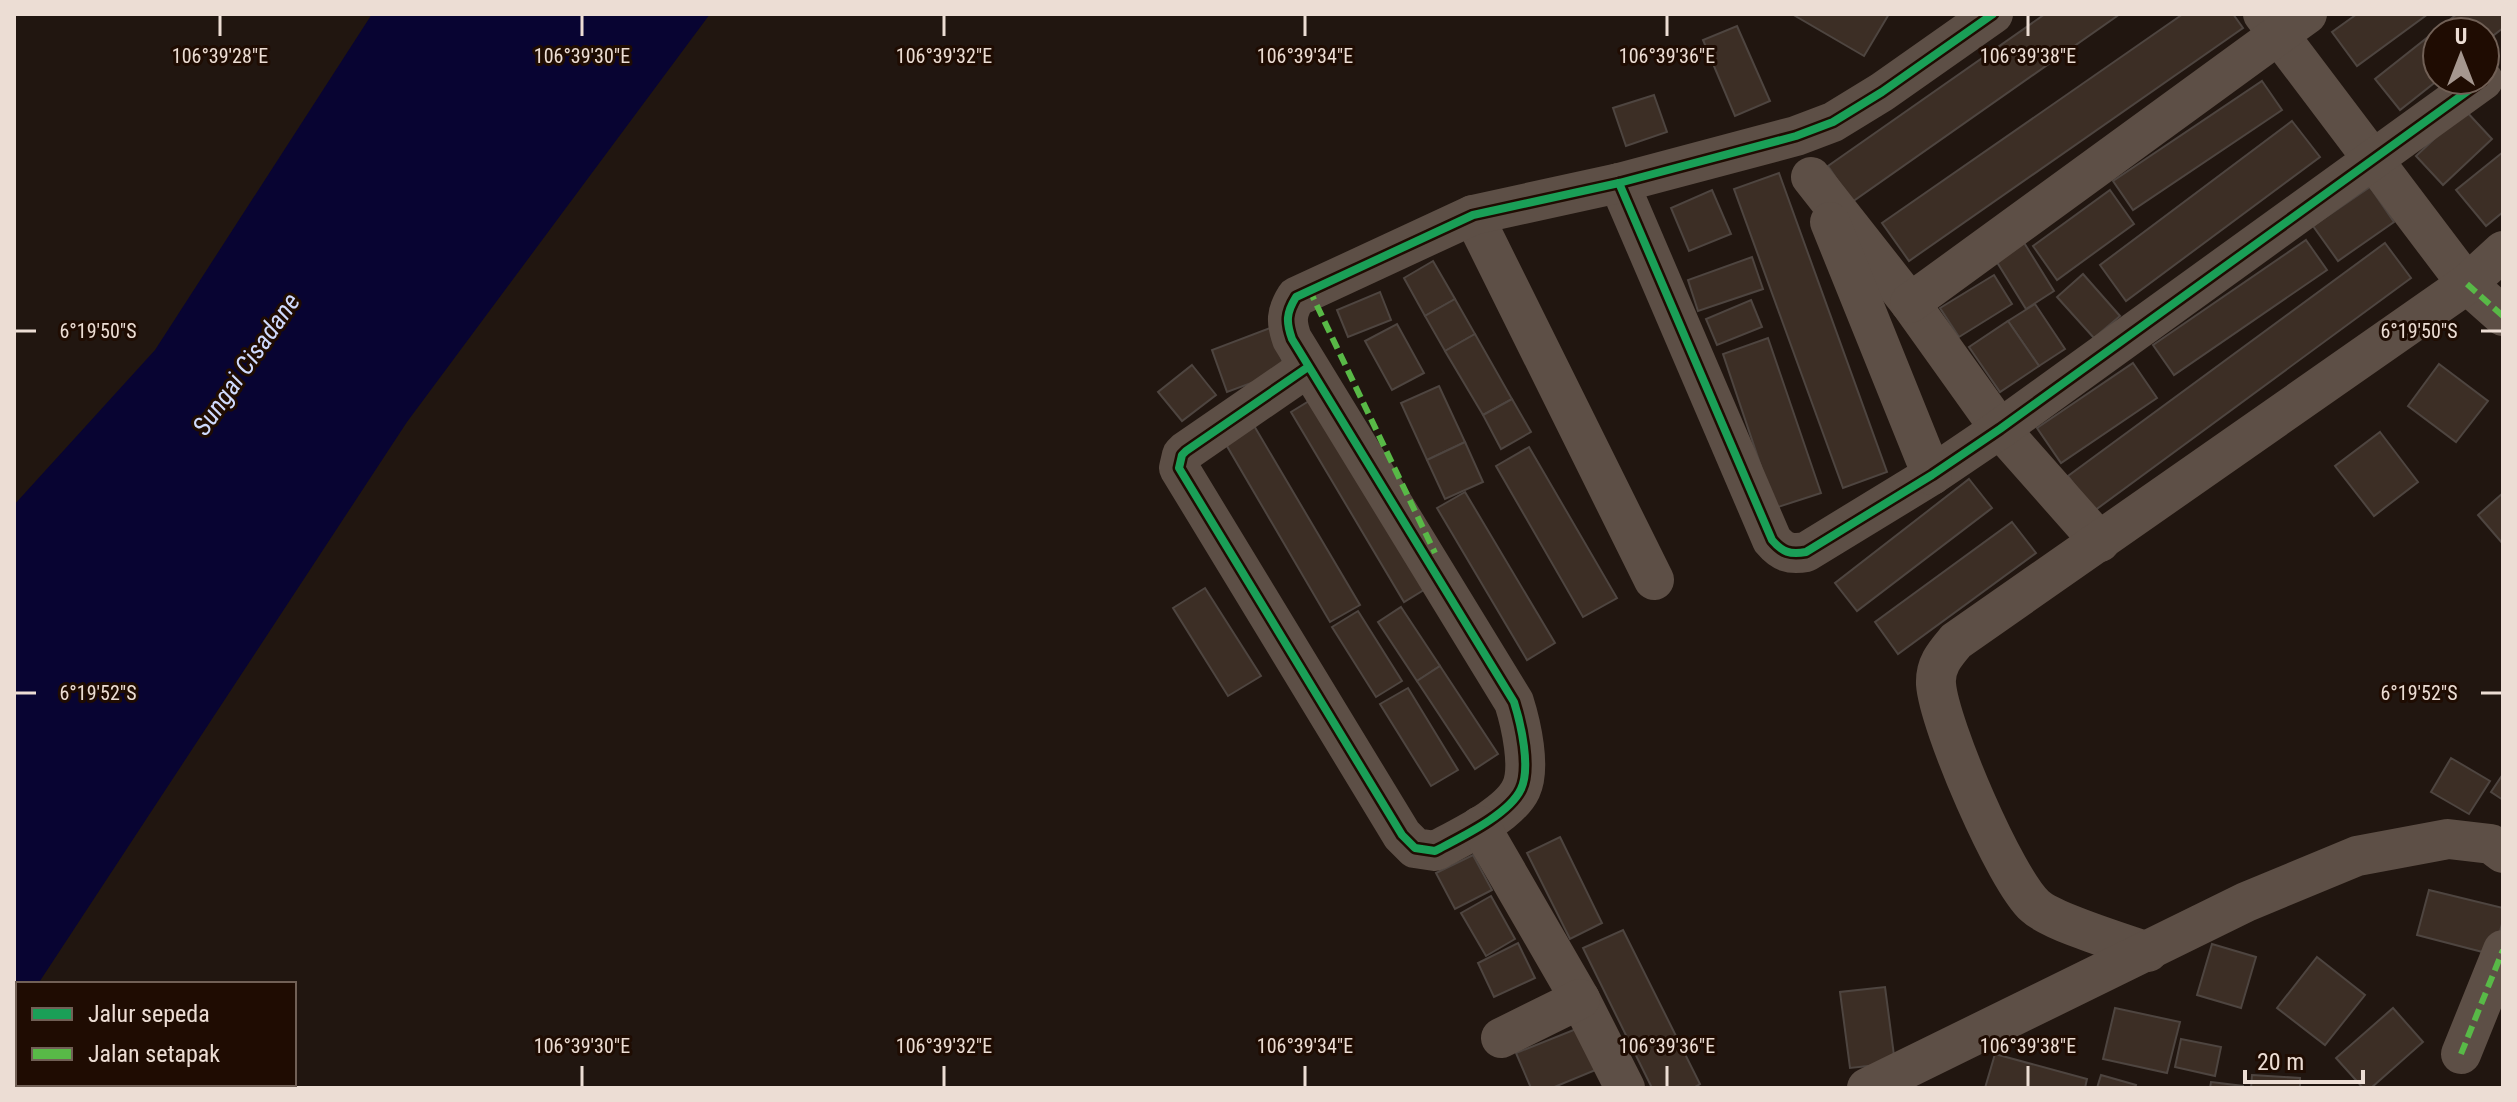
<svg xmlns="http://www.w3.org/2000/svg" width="2517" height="1102" font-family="'Roboto Condensed',sans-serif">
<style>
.water{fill:#080432}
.building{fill:#3c2e25;stroke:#4e4540;stroke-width:2}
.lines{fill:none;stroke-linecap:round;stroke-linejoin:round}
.street{stroke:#5d4f46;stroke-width:40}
.quiet{stroke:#58b947;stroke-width:6;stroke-dasharray:12 6;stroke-linecap:butt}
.cycleway-casing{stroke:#1f0c02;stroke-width:13}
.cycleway{stroke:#1a9f57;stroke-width:8}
.ticks{fill:none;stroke:#ecddd4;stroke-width:3}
.labels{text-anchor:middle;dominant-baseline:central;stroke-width:6;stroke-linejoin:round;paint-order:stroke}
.water-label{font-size:26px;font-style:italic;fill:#cfdafd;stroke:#1f0c02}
.ticks-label{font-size:20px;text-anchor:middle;fill:#ecddd4;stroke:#1f0c02;stroke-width:6;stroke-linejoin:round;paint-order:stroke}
</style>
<rect width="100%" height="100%" fill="#211610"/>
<path class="water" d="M372,14H710L407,422L38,984H18V1014L14,1020V505L155,350Z"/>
<g class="building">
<path d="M1792,14H1889L1864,56Z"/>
<path d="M2045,14H2120L1852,202L1828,166Z"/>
<path d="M2183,14H2233L2243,28L1909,261L1882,223Z"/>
<path d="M2357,14H2428L2357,66L2332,32Z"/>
<path d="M2457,14H2502L2503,28L2485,42V32H2437L2438,80L2400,110L2375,79Z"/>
<path d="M1737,26L1770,101L1735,116L1703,40Z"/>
<path d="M2262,81L2282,110L2133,210L2113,181Z"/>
<path d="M1654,95L1667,132L1626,146L1613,108Z"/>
<path d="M2465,110L2492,139L2443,185L2416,156Z"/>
<path d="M2292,121L2320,157L2126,301L2100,265Z"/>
<path d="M2503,152V212L2486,226L2456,190Z"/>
<path d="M1779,173L1887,472L1843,488L1734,189Z"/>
<path d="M2370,187L2394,222L2338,261L2313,226Z"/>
<path d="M1712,190L1731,234L1689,251L1671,208Z"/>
<path d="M2110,190L2134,224L2057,280L2033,246Z"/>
<path d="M2306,240L2327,270L2174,375L2153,345Z"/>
<path d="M2023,241L2054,291L2026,309L1995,259Z"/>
<path d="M2385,243L2411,278L2094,511L2068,476Z"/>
<path d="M1752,257L1763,289L1698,311L1688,280Z"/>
<path d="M1433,261L1455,299L1425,316L1404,278Z"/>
<path d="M2083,274L2120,316L2094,338L2057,297Z"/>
<path d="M1994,275L2012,304L1959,337L1940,308Z"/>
<path d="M1380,292L1391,320L1348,337L1337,310Z"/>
<path d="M1455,299L1475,334L1445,351L1425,316Z"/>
<path d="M1751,300L1762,327L1717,345L1706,319Z"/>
<path d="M2035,304L2065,349L2039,366L2008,321Z"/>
<path d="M2008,321L2039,366L2000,392L1969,347Z"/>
<path d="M1397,324L1424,373L1392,390L1365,341Z"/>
<path d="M1270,328L1286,370L1227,392L1212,350Z"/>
<path d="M1475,334L1512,399L1483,415L1445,351Z"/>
<path d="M1768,338L1821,493L1775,508L1723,354Z"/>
<path d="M2133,363L2157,398L2061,463L2037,428Z"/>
<path d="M2439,364L2488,401L2456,442L2408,406Z"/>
<path d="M1192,365L1216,395L1182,421L1158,392Z"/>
<path d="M1439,386L1465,442L1427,460L1401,403Z"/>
<path d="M1319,395L1432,585L1404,602L1291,412Z"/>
<path d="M1512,399L1531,432L1501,449L1483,415Z"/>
<path d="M1253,424L1360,605L1330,622L1224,441Z"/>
<path d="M2380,432L2418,482L2374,516L2335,466Z"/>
<path d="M1465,442L1483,482L1445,499L1427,460Z"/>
<path d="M1529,447L1617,598L1583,617L1496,466Z"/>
<path d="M1969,479L1992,508L1857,611L1835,583Z"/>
<path d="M1465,492L1555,643L1527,660L1437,508Z"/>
<path d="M2503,493V544L2478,515Z"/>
<path d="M2012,522L2036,553L1898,654L1875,622Z"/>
<path d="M1205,588L1261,676L1228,696L1173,608Z"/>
<path d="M1401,607L1440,666L1417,681L1378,622Z"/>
<path d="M1358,611L1402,681L1376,697L1332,627Z"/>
<path d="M1440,666L1498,754L1475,769L1417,681Z"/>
<path d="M1408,688L1458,770L1431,786L1380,704Z"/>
<path d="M2451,758L2490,781L2469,814L2431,792Z"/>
<path d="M2503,774V800L2491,792Z"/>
<path d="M1560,837L1602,923L1570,939L1527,853Z"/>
<path d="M1473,855L1492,890L1455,909L1436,873Z"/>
<path d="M2429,890L2503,908V920L2494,955L2417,935Z"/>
<path d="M1491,896L1515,939L1486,956L1461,913Z"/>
<path d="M1623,930L1700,1084L1693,1088H1652L1583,948Z"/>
<path d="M1518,943L1535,978L1494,997L1478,963Z"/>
<path d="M2212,944L2256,957L2241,1008L2197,995Z"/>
<path d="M2317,957L2365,995L2325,1045L2277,1008Z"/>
<path d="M1885,987L1895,1063L1850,1068L1840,992Z"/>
<path d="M2115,1008L2180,1022L2167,1073L2103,1059Z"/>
<path d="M2393,1008L2423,1042L2371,1088H2363L2336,1058Z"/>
<path d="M1581,1027L1598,1069L1552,1088H1531L1516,1053Z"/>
<path d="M2181,1039L2221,1047L2215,1076L2175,1067Z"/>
<path d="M1995,1054L2087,1079L2085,1088H1985Z"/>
<path d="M2101,1075L2136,1085L2135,1088H2097Z"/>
<path d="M2252,1075L2300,1078V1088H2251Z"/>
<path d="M2211,1082L2243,1086V1088H2210Z"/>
</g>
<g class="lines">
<g class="street">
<path d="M2263,14L2467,284L2503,316"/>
<path d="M1811,177L1910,303L2000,429L2100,542"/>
<path d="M1619,183L1772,540C1782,552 1790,555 1806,552L1932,475L2000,429L2483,80"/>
<path d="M1473,215L1654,580"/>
<path d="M1830,222L1932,475"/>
<path d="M1910,303L2307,14"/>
<path d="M1308,367L1186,451L1182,455L1179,468L1402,835L1415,848L1435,851C1459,838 1509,815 1521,789C1531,768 1521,724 1514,702L1292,339C1286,322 1286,313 1296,297L1473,215L1619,183L1796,136L1833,122L1882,92L1993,14"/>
<path d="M1480,826L1580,999L1625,1088"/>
<path d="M2148,952C2123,943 2052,922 2035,906C2005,879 1939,725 1936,684C1935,665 1945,654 1956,641L2467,284L2503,251"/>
<path d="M1501,1038L1580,999"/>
<path d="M2461,1054L2503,950"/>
<path d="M1867,1088L2246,902L2357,856L2448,839L2491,844L2503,853"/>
</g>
<g class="quiet">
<path d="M2467,284L2503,316"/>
<path d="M1309,289L1435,553"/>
<path d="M2461,1054L2503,950"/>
</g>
<g class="cycleway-casing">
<g id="cycleway">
<path d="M1619,183L1772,540C1782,552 1790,555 1806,552L1932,475L2000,429L2483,80"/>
<path d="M1308,367L1186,451L1182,455L1179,468L1402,835L1415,848L1435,851C1459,838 1509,815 1521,789C1531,768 1521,724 1514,702L1292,339C1286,322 1286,313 1296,297L1473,215L1619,183L1796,136L1833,122L1882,92L1993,14"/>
</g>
</g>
<use href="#cycleway" class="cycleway"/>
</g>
<path class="ticks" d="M220,16V36M582,16V36M944,16V36M1305,16V36M1667,16V36M2028,16V36M16,331H36M2481,331H2501M16,693H36M2481,693H2501M582,1066V1086M944,1066V1086M1305,1066V1086M1667,1066V1086M2028,1066V1086"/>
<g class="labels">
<g class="water-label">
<text transform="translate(246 364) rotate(-55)">Sungai Cisadane</text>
</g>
</g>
<g class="ticks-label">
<text x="220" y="63">106°39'28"E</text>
<text x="582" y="63">106°39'30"E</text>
<text x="944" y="63">106°39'32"E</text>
<text x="1305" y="63">106°39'34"E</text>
<text x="1667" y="63">106°39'36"E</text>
<text x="2028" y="63">106°39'38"E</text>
<text x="98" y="338">6°19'50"S</text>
<text x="2419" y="338">6°19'50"S</text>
<text x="98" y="700">6°19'52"S</text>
<text x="2419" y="700">6°19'52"S</text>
<text x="582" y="1053">106°39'30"E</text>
<text x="944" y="1053">106°39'32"E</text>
<text x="1305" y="1053">106°39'34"E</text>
<text x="1667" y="1053">106°39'36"E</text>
<text x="2028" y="1053">106°39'38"E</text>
</g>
<rect width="2517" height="1102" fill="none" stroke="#ecddd4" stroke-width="32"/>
<rect x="16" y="982" width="280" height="104" fill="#1f0c02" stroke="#716056" stroke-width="2"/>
<rect x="32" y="1008" width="40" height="12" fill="#1a9f57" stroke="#716056" stroke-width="2"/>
<text x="88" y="1022" font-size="24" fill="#ecddd4">Jalur sepeda</text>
<rect x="32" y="1048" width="40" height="12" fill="#58b947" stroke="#716056" stroke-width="2"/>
<text x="88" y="1062" font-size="24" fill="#ecddd4">Jalan setapak</text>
<g transform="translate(2461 56)"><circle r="38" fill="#1f0c02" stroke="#716056" stroke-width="2"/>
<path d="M0-6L14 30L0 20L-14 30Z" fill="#a5978f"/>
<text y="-12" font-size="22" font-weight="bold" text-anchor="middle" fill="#ecddd4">U</text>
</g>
<path d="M2245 1070v12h118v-12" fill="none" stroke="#ecddd4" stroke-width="4"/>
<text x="2257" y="1070" font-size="24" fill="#ecddd4" stroke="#1f0c02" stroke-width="6" paint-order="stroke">20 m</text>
</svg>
